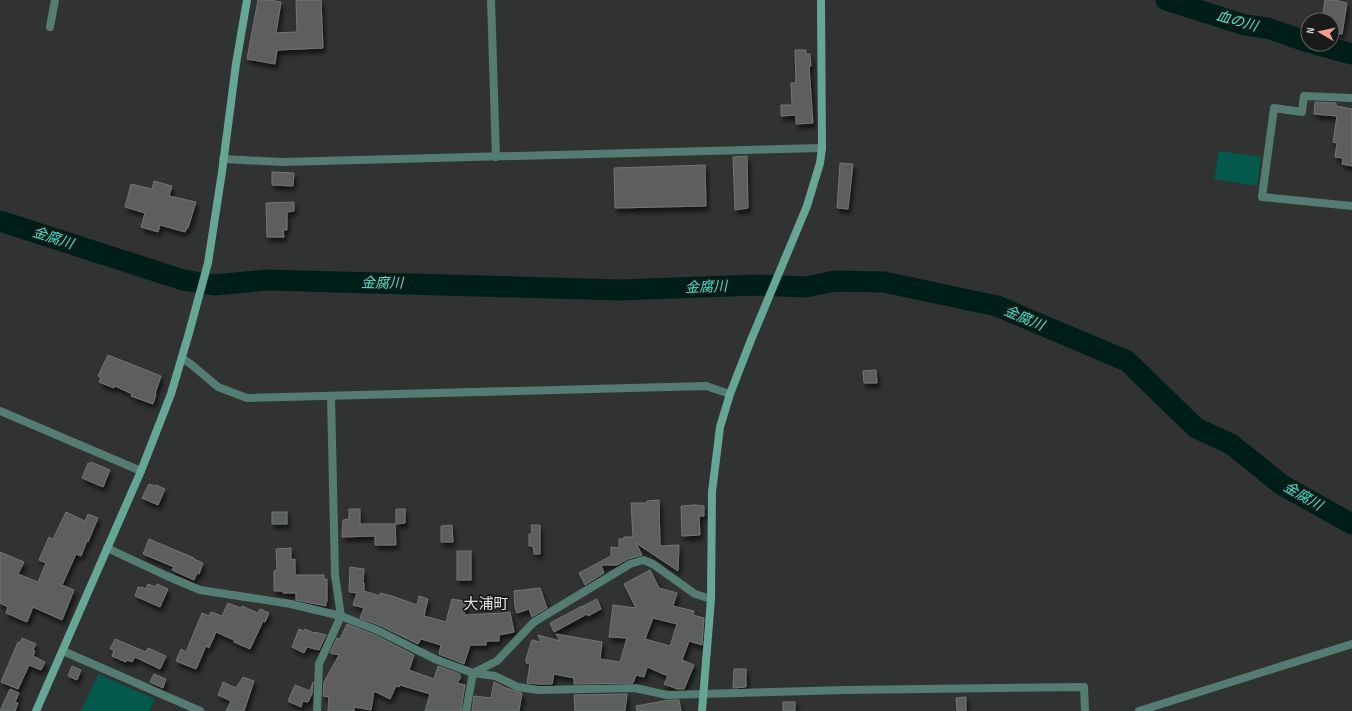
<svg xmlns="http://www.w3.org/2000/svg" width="1352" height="711" font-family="'Sofia Sans Condensed','Noto Sans JP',sans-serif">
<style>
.green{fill:#03594b}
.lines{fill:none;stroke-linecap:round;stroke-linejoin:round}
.river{stroke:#001e18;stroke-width:21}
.building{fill:#5b5e5d;stroke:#727675;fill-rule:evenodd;filter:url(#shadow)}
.street{stroke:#557c73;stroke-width:8}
.secondary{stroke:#65a697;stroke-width:8}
.labels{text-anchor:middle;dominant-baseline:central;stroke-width:3.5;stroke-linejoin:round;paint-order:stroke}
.water-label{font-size:14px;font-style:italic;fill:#48e2c6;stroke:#191b1a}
.quarter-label{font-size:15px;fill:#e0e4e3;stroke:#191b1a}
</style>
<defs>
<filter id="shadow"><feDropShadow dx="2.5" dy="4.5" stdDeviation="2" flood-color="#0009"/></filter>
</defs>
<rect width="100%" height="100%" fill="#303332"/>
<g class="green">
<path d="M1219,151L1261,157L1257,186L1214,179Z"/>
<path d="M98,674L155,699L149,711H81Z"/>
</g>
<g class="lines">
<g class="river">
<path d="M1166,0L1245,25L1267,28L1308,42"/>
<path d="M1315,44L1352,54"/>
<path d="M0,221L183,280L214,285L268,280L620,290L756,285L806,287L835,281L884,282L997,306L1127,361L1196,428L1231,444L1282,485L1352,524"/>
</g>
</g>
<g class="building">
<path d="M258,0H269L281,2L276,33L297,32L296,0H321L323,48L277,50L275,64L247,59Z"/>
<path d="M1325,0H1338V1L1347,3L1342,34L1332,33V20H1325L1326,12H1323Z"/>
<path d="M795,50H806V54H810L811,66H809L813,123L796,124V115L781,116V105H792L791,83H796Z"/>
<path d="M1315,102L1336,103V106L1352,109V166L1342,164L1343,158L1335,157L1337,143L1333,142L1337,116L1314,114Z"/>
<path d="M747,156L748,208L735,210L733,157Z"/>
<path d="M840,163L853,164L848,209L837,208Z"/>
<path d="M705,165L706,206L615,208L614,168Z"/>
<path d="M272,172L294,173L293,186L272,185Z"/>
<path d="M154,181L172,186L169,196L196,202L188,228H187L185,232L160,225L158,232L141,227L145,213L125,207L131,184L152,189Z"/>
<path d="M294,202V211L287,212V230H283L284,237H267L266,203Z"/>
<path d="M108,355L161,376L155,394H156L153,404L131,396L132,394L115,386L114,388L99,382L101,378L98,376Z"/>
<path d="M876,370L877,383H864L863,371Z"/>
<path d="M91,462L110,470L103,487L82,478L88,463L90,464Z"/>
<path d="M149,484L155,486L156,485L165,489L158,505L142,498Z"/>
<path d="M659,500L660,546L679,545L678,571L636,543L642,555L628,559L617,565H601L604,573L585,585L579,573L611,556V547L619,548V539H623L624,537H633L631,503H647V501Z"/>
<path d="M695,505L704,506V516H699L700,535L682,536L681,506Z"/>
<path d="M349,509H360V524H395L396,545H375V536L342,537L343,520L349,519Z"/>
<path d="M396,509H405V523L396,524Z"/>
<path d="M66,512L85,521L88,514L98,518L88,542L87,541L81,556L76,554L62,585L74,590L62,620L33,607L27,622L6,613L8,607L0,603V552L24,562L18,574L38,582L46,563L39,560L49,537L53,539Z"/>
<rect x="272" y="512" width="15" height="12"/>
<path d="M452,525L453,542H441V526Z"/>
<path d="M531,525H540V554H534L533,546H529V534H532Z"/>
<path d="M149,539L194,558V559L203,563L199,574L197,573L194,580L172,570L174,567L143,554Z"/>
<path d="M291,548V560L295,559V575H324V579H327V602H326V606L296,600V593H283V591H274V571L277,570L276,549Z"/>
<rect x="457" y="551" width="14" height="29"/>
<path d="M350,567L364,569L363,583H364V591L380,596V593L392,596L417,605L419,596L428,599L424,616L446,622L452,599L463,601V604L466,605L464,615L502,613L510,612L514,632L499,635V641H486V645H470L464,664L439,654L441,645L421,639L418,644L379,625L360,618L364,608L353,605L357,593L349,592Z"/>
<path d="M650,570L659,588L677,593L673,606L694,611L693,615L704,618L702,645L689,641L682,660L694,665L684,689H677L664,684L668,676L647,667L644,677L636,675L633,683L574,684V678L554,674L552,684H539L527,683L530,664L526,663V659L532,640L541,642L538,635L560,641L556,634L602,642L600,659L620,662L627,638L609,637L613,605L636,608L624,584ZM653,618L677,624L670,646L645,639Z"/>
<path d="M148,584L156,587L157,584L168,589L160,607L135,596L138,587L140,588L141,587L146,589Z"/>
<path d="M540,588L547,608L532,617L529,609L517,613L515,607L514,591Z"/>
<path d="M597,599L601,609L588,616L587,614L554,632L550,623L582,606L585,610L583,606Z"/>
<path d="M228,603L241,608L242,606L258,613L260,609L269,613L265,622L263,621L250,649L234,642V640L216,632L209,648L206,646L196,669L176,661L181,649L186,652L202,613L209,616L211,612L222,616Z"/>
<path d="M347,624L375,635L414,655L409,670L434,679L438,666L460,674L459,676L461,677L457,683L465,685L461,711H425L430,694L400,685L399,687L396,686L390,699L374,691L371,710L354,707V711H328L329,697L323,696L324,682L339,655L330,653L337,638L340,639Z"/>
<path d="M299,629L304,631L305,629L314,633L315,632L326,635L319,650L307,647L304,653L292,647Z"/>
<path d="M22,638L36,644L33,650L35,651L33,656L45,662L41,670L29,665L18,689L1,682L18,642L20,643Z"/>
<path d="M115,639L146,652L148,648L166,656L160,669L135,657L132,662L127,660L126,662L112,656L114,650L110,649Z"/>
<path d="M72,666L81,670L77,680L68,676Z"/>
<path d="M734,669H746V687L733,688Z"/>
<path d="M154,674L166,679L163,688L150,682Z"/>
<path d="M243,677L254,681L244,711H226L231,701L218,695L223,682L236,688Z"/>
<path d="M313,682L312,694L308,702L303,701L301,707L288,701L295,685L310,691Z"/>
<path d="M494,682L506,688L522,693L519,711H472L474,696L491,698Z"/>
<path d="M10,689L19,693L15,702L18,703L15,711H0Z"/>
<path d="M627,694L625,711H575L574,695Z"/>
<path d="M966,697V711H957L956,698Z"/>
<path d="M669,700H679L681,711H637L636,706Z"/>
<rect x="783" y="702" width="12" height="9"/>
</g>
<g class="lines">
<g class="street">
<path d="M491,0L496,157"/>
<path d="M50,27L55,0"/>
<path d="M1352,98L1304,96L1302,112L1274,108L1262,197L1352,206"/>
<path d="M223,159L282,162L822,148"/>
<path d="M182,358L192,365L218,387L247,398L706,386L730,394"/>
<path d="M0,411L141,471"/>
<path d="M107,548L167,576L200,590L291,604L341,616L377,630L435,659L473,673L495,676L518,687L539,690L635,688L667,695L845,690L1084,687L1085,711"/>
<path d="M63,651L200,711"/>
<path d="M317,711L319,664L341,616L335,575L331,396"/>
<path d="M466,711L473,673L497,661L534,622L630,564L643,560L653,564L695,594L711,599"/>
<path d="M1139,711L1352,644"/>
</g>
<g class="secondary">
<path d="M36,711L141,471L171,394L189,333L208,263L222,172L236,64L247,0"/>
<path d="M702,711L711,599L712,492L720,427L730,394L751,340L807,206L820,163L822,148L821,0"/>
</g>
</g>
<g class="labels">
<g class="water-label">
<text transform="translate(1237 21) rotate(16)">血の川</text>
<text transform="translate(53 238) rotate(18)">金腐川</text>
<text transform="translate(382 283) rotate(1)">金腐川</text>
<text transform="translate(706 287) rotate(-2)">金腐川</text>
<text transform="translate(1024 318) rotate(23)">金腐川</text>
<text transform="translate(1303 496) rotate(30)">金腐川</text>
</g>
<g class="quarter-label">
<text x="486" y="604">大浦町</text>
</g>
</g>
<g transform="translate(1320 32) rotate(279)"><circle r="19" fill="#191b1a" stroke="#636564"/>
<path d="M0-3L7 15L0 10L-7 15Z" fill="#f59c91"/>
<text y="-6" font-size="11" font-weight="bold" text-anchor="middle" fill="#d1d3d3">N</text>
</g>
</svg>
